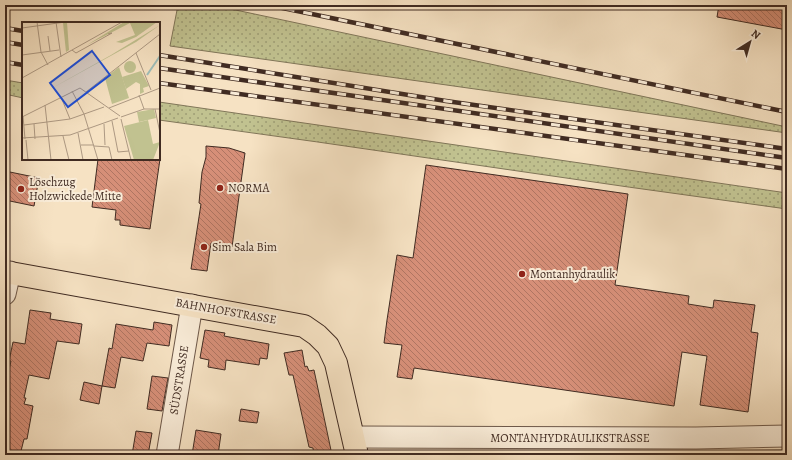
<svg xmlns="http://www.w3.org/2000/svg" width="792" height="460" font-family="Alegreya,serif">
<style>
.grass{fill:url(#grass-dots);stroke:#807659}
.garden{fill:#c1c290;stroke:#807659}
.building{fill:url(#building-back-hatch);stroke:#402b22}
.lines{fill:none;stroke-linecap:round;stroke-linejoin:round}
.minor-casing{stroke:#6e594a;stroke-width:23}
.major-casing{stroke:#402b22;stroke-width:24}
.minor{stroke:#f9ecd8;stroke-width:21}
.major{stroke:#f6e2c3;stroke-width:22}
.rail-casing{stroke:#402b22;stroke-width:4.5}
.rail{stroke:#f9ecd8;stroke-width:3;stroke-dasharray:9;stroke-linecap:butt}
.poi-dot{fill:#8f2418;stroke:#f9ecd8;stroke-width:1.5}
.labels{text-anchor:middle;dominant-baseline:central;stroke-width:4;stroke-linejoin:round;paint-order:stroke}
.poi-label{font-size:12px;fill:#402b22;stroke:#f9ecd8;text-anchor:start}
.street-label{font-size:12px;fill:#402b22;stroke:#f9ecd8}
.inset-river{fill:none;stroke:#9dbdb9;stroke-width:2}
.inset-road{fill:none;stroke:#ad9983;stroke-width:1}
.view{fill:#1d4ed8;fill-opacity:0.15;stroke:#1d4ed8;stroke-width:2}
.inset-edge{fill:none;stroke:#402b22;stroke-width:2}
</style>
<defs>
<pattern id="grass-dots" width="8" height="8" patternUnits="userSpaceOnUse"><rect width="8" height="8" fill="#c1c290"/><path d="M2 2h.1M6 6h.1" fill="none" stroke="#9e9e75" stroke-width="1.8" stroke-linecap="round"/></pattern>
<pattern id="building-back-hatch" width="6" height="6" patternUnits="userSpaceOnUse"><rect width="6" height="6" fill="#d68f78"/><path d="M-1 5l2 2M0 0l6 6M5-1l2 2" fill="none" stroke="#af7562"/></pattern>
</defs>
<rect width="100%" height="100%" fill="#f6e2c3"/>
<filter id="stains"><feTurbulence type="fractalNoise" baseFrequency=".005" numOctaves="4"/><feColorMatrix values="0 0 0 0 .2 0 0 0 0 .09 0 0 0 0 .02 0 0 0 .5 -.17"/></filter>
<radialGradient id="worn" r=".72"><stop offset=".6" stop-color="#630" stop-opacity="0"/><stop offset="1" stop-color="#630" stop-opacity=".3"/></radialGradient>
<g class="grass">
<path d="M178,5H212L787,127V133L170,46Z"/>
<path d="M5,80L23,83V98L5,94Z"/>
<path d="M159,102L787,193V209C577,181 369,148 159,120Z"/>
</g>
<path class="garden" d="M787,450V455H709L710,451Z"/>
<g class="building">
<path d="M719,5H787V30L717,17Z"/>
<path d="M206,146L229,148L245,153L232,247L211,243L207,271L191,269L201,204L199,203L202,172L206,157Z"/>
<path d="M98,159H160L150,229L120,225V220H115L116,210L92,207Z"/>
<path d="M426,165L628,194L615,285L689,296L688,304L713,308L714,300L755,305L751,332L758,333L748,412L700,405L707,356L682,352L674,406L414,368L412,379L397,377L402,345L384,343L387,320L397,255L413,258Z"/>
<path d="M5,171L39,178L34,206L5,200Z"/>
<path d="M30,310L51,313L50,319L82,324L79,344L57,341L49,379L29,375L24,398H26L24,404L33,406L27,439H24L20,455H5V407L8,394L5,393V388L11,361H9L13,342L25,344Z"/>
<path d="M154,322L172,325L169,346L147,343L143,361L121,357L115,388L102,386L109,348L112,349L116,324L153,330Z"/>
<path d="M205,330L225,333L224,336L269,344L267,359L260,358L259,365L226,360L225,370L208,367L209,360L200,358Z"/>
<path d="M302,350L305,367L307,366L309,371L314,370L332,455H314L313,448L309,447L293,375H289L284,353Z"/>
<path d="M152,376L168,378L162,411L147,409Z"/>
<path d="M84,382L102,386L99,404L80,400Z"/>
<path d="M241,409L259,412L257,423L239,421Z"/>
<path d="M196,430L221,434L218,455H192Z"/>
<path d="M136,431L152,433L148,455H132Z"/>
</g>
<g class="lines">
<g class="minor-casing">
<g id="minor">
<path d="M5,294L10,272"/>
<path d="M354,437L696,438L787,436"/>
<path d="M167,455L192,305"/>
</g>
</g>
<g class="major-casing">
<path id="major" d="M5,272L304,326L317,335L328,346L336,363L357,455"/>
</g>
<use href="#minor" class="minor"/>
<use href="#major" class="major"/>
<g class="rail-casing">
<g id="rail">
<path d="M268,5L787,112"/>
<path d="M5,28L23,31"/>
<path d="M5,42L23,45"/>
<path d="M159,55L446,101L787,149"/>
<path d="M5,62L23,65"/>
<path d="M159,68L787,158"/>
<path d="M159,83L787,169"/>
</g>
</g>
<use href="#rail" class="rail"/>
</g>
<g class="poi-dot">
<circle cx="220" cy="188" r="4"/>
<circle cx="21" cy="189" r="4"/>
<circle cx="204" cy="247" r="4"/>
<circle cx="522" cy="274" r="4"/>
</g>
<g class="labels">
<g class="poi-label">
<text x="29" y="182">Löschzug<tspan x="29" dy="14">Holzwickede Mitte</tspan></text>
<text x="228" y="188">NORMA</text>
<text x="212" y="247">Sim Sala Bim</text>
<text x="530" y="274">Montanhydraulik</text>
</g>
<g class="street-label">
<text transform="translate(226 311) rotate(10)">BAHNHOFSTRASSE</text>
<text transform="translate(179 380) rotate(-81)">SÜDSTRASSE</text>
<text x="570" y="438">MONTANHYDRAULIKSTRASSE</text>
</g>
</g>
<g transform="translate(22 22)">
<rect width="138" height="138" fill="#f6e2c3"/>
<path d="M138,3L114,20L25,69L89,33ZM119,49L127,64L121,66L122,70L118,72V62L114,60L104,67L100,55ZM132,87L134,96L117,100L115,90Z" fill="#c1c290"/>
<path d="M45,0L47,28L44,30L41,1ZM102,0H135L114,15L100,21L94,20L113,13L108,1L65,23Z" fill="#c1c290"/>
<path d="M126,98L131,122L138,120L131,138H112L102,104Z" fill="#c1c290"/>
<path d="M102 45a6 6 0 1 1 12 0a6 6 0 1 1-12 0ZM97,45L107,76L90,82L83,56Z" fill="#c1c290"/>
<path class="inset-river" d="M125,53L138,34"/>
<path class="inset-road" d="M15,0L19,30L26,43M34,0L39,35M0,6L43,0M26,14L28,29M50,28L54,31L90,11L86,12M114,31L129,68M0,33L37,28M0,56L100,0M50,69L62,92L76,138M64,70L138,12M117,73L122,87M39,75L48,97M23,83L29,138M87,86L138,66M133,87L138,111M1,94L3,117M0,95L58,66L98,94M99,95L122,87H138M99,97L109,138M90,99L96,130L107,129M12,102L13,117M82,102L83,123M2,103L48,97L82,85M56,111L61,138M41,114L47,138M0,116L48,113L96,96M4,118L6,138M59,123H72M72,124L87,125L90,138M71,138H91"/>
<path class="view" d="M70,29L88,53L46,85L28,61Z"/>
<rect width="138" height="138" class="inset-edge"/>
</g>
<rect width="792" height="460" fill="none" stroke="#f6e2c3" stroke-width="20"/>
<rect x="6" y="6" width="780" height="448" fill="none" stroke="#402b22" stroke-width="2"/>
<rect x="10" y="10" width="772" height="440" fill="none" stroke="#402b22"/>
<g transform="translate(750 42) rotate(37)" stroke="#f9ecd8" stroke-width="3" paint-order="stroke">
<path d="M0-3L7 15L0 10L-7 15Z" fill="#402b22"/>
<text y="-6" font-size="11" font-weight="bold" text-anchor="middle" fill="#402b22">N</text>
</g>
<rect width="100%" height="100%" filter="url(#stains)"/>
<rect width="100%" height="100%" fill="url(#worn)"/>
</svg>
